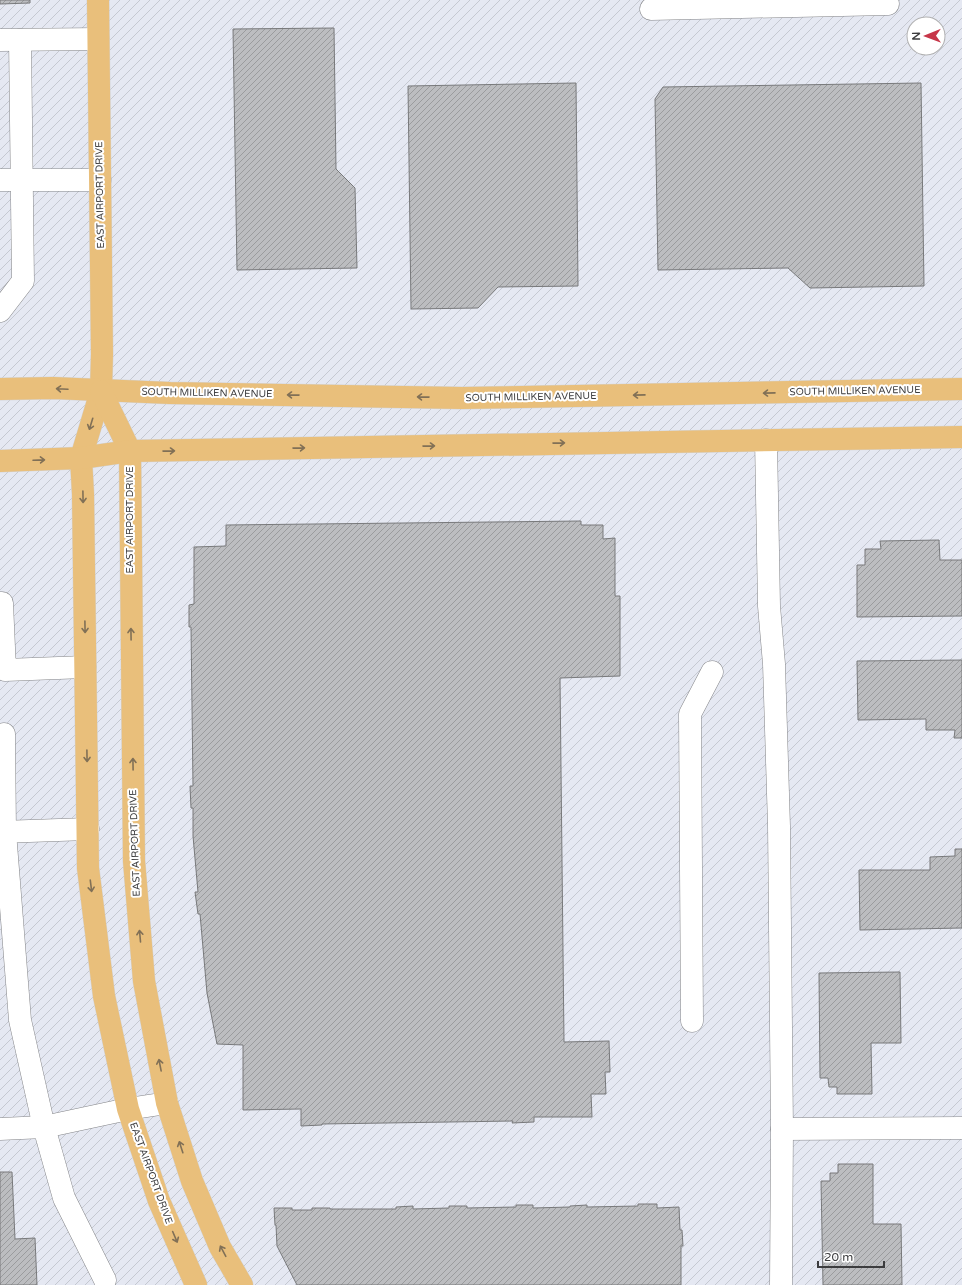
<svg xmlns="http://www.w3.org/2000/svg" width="962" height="1285" font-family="'Varela Round',sans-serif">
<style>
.industrial{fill:url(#industrial-furrows);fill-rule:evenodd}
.building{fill:url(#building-hatch);stroke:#78797b}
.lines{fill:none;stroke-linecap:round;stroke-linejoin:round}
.minor-casing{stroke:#848588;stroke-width:23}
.major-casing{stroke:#d4d4d5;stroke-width:23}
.minor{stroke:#fff;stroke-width:22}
.major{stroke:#e9bf7b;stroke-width:22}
.oneway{stroke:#817056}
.labels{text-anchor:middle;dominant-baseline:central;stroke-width:4;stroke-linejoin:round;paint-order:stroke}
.street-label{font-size:10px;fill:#3c3c3e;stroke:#fff}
</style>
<defs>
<pattern id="industrial-furrows" width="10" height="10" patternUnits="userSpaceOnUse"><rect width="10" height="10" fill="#e5e8f2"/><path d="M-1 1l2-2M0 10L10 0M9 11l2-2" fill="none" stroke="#c5c8d1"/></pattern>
<pattern id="building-hatch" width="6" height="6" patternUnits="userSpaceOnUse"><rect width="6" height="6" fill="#bcbdc0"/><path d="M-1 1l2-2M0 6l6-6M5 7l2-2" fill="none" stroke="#9a9b9d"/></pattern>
</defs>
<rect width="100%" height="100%" fill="#f5f6fa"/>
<path class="industrial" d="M0,0H962V1285H0ZM914,24H938V48H914Z"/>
<g class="building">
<path d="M0,0H30V3L0,4Z"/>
<path d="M334,28L336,169L355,188L357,268L237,270L233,29Z"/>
<path d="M576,83L578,286L498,287L478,308L411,309L408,86Z"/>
<path d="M921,83L924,286L810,288L788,268L658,270L655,99L663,87Z"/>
<path d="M581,521V525H603V539L615,538V596H620V676L560,678L564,1042L609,1041L610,1072H605L606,1094H591L592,1117H534V1122L512,1123L513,1121L322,1124V1125L301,1126V1109L243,1110V1045L217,1044L207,993L200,914H198L195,892H198L193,836V808H191L190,786H193L191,627H189V605L194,604V547L226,546V525Z"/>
<path d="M939,540L940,560H962V616L857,617V565H865V549H881L880,541Z"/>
<path d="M962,660V738H954L955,730H926V719L858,720L857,661Z"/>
<path d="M955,849H962V928L860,930L859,870H930V857L955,856Z"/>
<path d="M900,972L901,1043H871L872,1094H837V1087H829L828,1078H820L819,973Z"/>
<path d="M838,1164H873V1224H901L902,1285H823L821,1181H830V1173H838Z"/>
<path d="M0,1172H12L15,1239L35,1238L37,1285H0Z"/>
<path d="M638,1204H657V1208L679,1207L680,1230H682L683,1246H681V1285H297L277,1246L276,1225H275L274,1208H292V1210H312V1208H330V1209H396V1207L413,1206V1209L449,1208V1206H467V1208L516,1207V1205H533V1208L570,1207V1206L587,1205V1207L638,1206Z"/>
</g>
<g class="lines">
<g class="minor-casing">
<g id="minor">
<path d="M651,9L888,4"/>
<path d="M0,40L98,39"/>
<path d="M0,180H100"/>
<path d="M0,311L23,281L20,40"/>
<path d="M766,440L769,606L774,664L779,826L782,1129L781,1285"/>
<path d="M0,603H2L5,670L85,667"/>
<path d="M4,734L5,832L20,1020L44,1127L64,1198L105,1280"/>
<path d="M0,832L88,829"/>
<path d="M692,1021L690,714L712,672"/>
<path d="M0,1129L44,1127L128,1109L167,1103"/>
<path d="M782,1129L962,1128"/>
</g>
</g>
<g class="major-casing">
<g id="major">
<path d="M98,0L102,354L101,391L81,458L83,494L88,868L104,996L128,1109L159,1201L196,1285"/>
<path d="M0,389L53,388L170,393L462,398L962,389"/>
<path d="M101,391L130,451L134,861L144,981L167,1103L192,1181L220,1247L242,1285"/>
<path d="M0,461L81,458L130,451L962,437"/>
</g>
</g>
<use href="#minor" class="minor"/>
<use href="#major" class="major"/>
</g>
<defs><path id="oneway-shaft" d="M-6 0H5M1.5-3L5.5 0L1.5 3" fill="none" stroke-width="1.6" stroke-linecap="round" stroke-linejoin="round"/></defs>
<g class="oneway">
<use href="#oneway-shaft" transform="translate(62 389) rotate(-177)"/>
<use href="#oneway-shaft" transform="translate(769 393) rotate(179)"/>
<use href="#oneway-shaft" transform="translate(293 395) rotate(-179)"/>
<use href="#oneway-shaft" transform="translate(639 395) rotate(179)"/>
<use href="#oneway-shaft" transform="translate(423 397) rotate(-179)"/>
<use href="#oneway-shaft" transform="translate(91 424) rotate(107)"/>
<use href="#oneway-shaft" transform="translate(559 443) rotate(-1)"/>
<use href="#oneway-shaft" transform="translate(429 446) rotate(-1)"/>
<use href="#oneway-shaft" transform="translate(299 448) rotate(-1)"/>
<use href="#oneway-shaft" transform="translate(169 451) rotate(-1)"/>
<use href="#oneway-shaft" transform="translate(39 460) rotate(-2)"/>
<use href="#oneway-shaft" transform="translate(83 497) rotate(89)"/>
<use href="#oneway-shaft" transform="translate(85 627) rotate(89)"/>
<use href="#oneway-shaft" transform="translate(131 634) rotate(-91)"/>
<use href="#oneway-shaft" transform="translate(87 756) rotate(89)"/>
<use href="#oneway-shaft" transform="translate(133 764) rotate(-91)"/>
<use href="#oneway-shaft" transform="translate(91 886) rotate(83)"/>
<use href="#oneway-shaft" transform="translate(140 936) rotate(-95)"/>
<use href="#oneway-shaft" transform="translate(160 1065) rotate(-101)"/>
<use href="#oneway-shaft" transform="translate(181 1147) rotate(-108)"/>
<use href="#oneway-shaft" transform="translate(175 1237) rotate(67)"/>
<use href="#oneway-shaft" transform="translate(223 1251) rotate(-118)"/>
</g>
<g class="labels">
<g class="street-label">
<text transform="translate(100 195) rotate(-91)">EAST AIRPORT DRIVE</text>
<text transform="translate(855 391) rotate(-1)">SOUTH MILLIKEN AVENUE</text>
<text transform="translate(207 393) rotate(1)">SOUTH MILLIKEN AVENUE</text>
<text transform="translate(531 397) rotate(-1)">SOUTH MILLIKEN AVENUE</text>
<text transform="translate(130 520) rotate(-90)">EAST AIRPORT DRIVE</text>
<text transform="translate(135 843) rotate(-92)">EAST AIRPORT DRIVE</text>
<text transform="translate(151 1173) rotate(70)">EAST AIRPORT DRIVE</text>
</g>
</g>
<g transform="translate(926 36) rotate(269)"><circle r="19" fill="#ffffff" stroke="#b1b1b2"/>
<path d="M0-3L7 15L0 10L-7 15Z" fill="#c73649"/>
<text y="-6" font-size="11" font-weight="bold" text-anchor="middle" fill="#3c3c3e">N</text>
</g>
<path d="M818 1261v6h66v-6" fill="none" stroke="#3c3c3e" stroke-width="2"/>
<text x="824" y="1261" font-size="12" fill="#3c3c3e" stroke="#ffffff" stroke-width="3" paint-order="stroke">20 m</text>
</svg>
